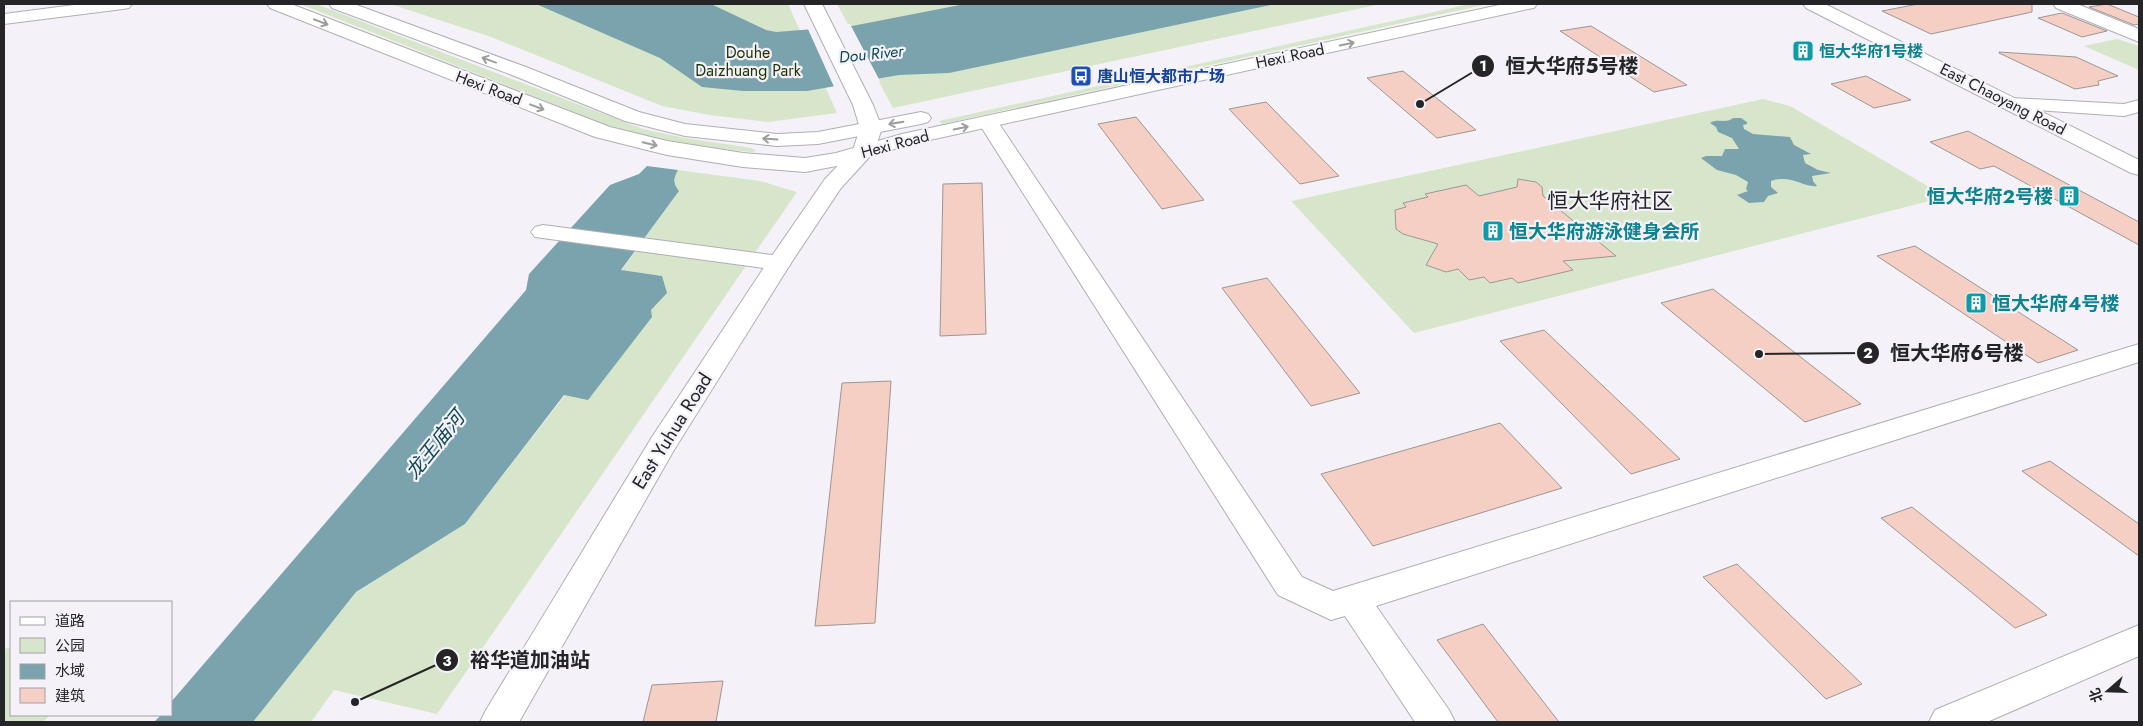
<svg xmlns="http://www.w3.org/2000/svg" width="2143" height="726" font-family="Jost,'Noto Sans SC',sans-serif">
<style>
.green{fill:#d7e6cb}
.water{fill:#7ba3ad}
.pier{fill:#f4f2f8}
.building{fill:#f5cfc3;stroke:#9c9695}
.lines{fill:none;stroke-linecap:round;stroke-linejoin:round}
.minor-casing{stroke:#afaeb3;stroke-width:2}
.tertiary-casing{stroke:#afaeb3;stroke-width:2}
.secondary-casing{stroke:#afaeb3;stroke-width:2}
.minor{fill:#fff;fill-rule:evenodd}
.tertiary{fill:#fff;fill-rule:evenodd}
.secondary{fill:#fff;fill-rule:evenodd}
.oneway{stroke:#9d9d9e}
.labels{text-anchor:middle;dominant-baseline:central;stroke-width:4.5;stroke-linejoin:round;paint-order:stroke}
.far-culture-label{font-size:16px;font-weight:bold;fill:#0d838f;stroke:#f4f2f8;text-anchor:start}
.far-park-label{font-size:16px;fill:#1e3302;stroke:#f4f2f8}
.far-water-label{font-size:16px;font-style:italic;fill:#0e4956;stroke:#f4f2f8}
.far-street-label{font-size:16px;fill:#252527;stroke:#f4f2f8}
.far-transit-label{font-size:16px;font-weight:bold;fill:#164399;stroke:#f4f2f8;text-anchor:start}
.culture-label{font-size:19px;font-weight:bold;fill:#0d838f;stroke:#f4f2f8;text-anchor:start}
.street-label{font-size:19px;fill:#252527;stroke:#f4f2f8}
.water-label{font-size:20px;font-style:italic;fill:#0e4956;stroke:#f4f2f8}
.quarter-label{font-size:21px;fill:#252527;stroke:#f4f2f8}
.leader{fill:none;stroke:#252527;stroke-width:2}
.callout-dot{fill:#252527;stroke:#f4f2f8;stroke-width:2}
.mark-label{font-size:15px;text-anchor:middle;font-weight:bold;fill:#fff}
.callout-label{font-size:20px;text-anchor:middle;font-weight:bold;fill:#252527;stroke:#f4f2f8;stroke-width:4.5;stroke-linejoin:round;paint-order:stroke}
</style>
<rect width="100%" height="100%" fill="#f4f2f8"/>
<g class="green">
<path d="M300,4H316L643,129L685,138L752,148L756,151L752,152C702,148 655,139 607,125Z"/>
<path d="M390,4H788L837,113L768,122L709,115L662,106L491,37Z"/>
<path d="M837,4H1381L893,108Z"/>
<path d="M1470,4H1488L942,124L939,121Z"/>
<path d="M2117,39L2139,46V70L2084,46Z"/>
<path d="M1763,99L1790,106L1931,188L1933,200L1414,333L1291,201Z"/>
<path d="M678,170L760,181L797,192L437,714L334,690L311,722H253L356,592L465,524L565,395L651,310L662,276L621,271L679,191C673,183 673,179 678,170Z"/>
<path d="M11,647V715H50L43,722H4V649Z"/>
</g>
<g class="water">
<path d="M536,4H711L766,30L776,32L852,26L965,4H1275L949,73L899,75L807,91H743L702,87L660,58Z"/>
<path d="M1733,118H1741L1747,122V124L1743,125L1744,129L1753,134L1790,137L1794,145L1811,154L1803,155L1805,163L1818,170L1831,173L1812,176L1813,181L1817,186C1804,188 1791,174 1771,181V187L1778,193L1768,196L1764,202L1749,203L1737,195L1748,191L1746,189L1748,182L1736,175L1717,170L1701,158L1706,156H1722L1725,149H1739L1732,138L1718,132L1716,127L1710,123C1717,118 1726,124 1733,118Z"/>
<path d="M647,166L678,170C673,179 673,183 679,191L621,270L662,276L667,293L651,310L652,317L588,400L564,395L465,524L356,592L253,722H154L161,715H171V702L526,290L529,274L610,185L639,174Z"/>
</g>
<path class="pier" d="M850,24L880,81L835,89L807,27Z"/>
<g class="building">
<path d="M1918,4H2032V12L1931,34L1882,11Z"/>
<path d="M2107,4L2139,17V24L2134,25L2089,7Z"/>
<path d="M2062,13L2107,31L2082,37L2038,18Z"/>
<path d="M1591,26L1687,85L1654,92L1560,31Z"/>
<path d="M1999,52L2076,57L2118,76L2098,81L2099,85L2075,89L1999,53Z"/>
<path d="M1403,71L1476,130L1437,138L1367,78Z"/>
<path d="M1866,76L1911,100L1874,108L1831,84Z"/>
<path d="M1266,102L1339,176L1300,184L1229,109Z"/>
<path d="M1136,117L1204,200L1162,209L1098,124Z"/>
<path d="M1968,131L2139,222V245L1994,166L1980,169L1930,142Z"/>
<path d="M1518,179L1536,182L1542,187L1543,196L1616,256L1563,261L1573,270L1518,283L1512,278L1490,283L1484,277L1469,280L1458,269L1446,272L1426,265L1438,244L1403,234L1396,229L1395,210L1406,207L1403,203L1428,197L1425,194L1466,185L1479,196L1517,187Z"/>
<path d="M982,183L986,334L940,336L943,184Z"/>
<path d="M1915,246L2078,350L2038,363L1877,256Z"/>
<path d="M1267,278L1360,393L1311,406L1222,288Z"/>
<path d="M1713,289L1861,404L1805,422L1661,303Z"/>
<path d="M1544,330L1680,459L1631,474L1500,341Z"/>
<path d="M891,381L875,623L815,626L842,383Z"/>
<path d="M1500,423L1562,488L1373,546L1321,474Z"/>
<path d="M2050,461L2139,524V556L2022,471Z"/>
<path d="M1912,507L2047,615L2015,628L1881,518Z"/>
<path d="M1737,564L1862,684L1826,699L1703,577Z"/>
<path d="M1483,624L1559,722H1498L1437,640Z"/>
<path d="M723,681L716,722H643L652,685Z"/>
</g>
<g class="lines">
<g class="minor-casing">
<g id="minor">
<path d="M82,4H132L129,8L123,9L4,24V14Z"/>
<path d="M2053,4H2077L2139,29V42L2056,8Z"/>
<path d="M2012,98L2124,104L2139,100V112L2124,116L2005,108L2002,104L2005,100Z"/>
<path d="M988,116L995,118L998,122L1302,577L1333,591L2139,344V362L1376,606L1449,710L1455,722H1415L1345,616L1331,620L1278,595L978,122L981,118Z"/>
<path d="M543,225L779,256L788,258L791,263L788,268L779,270L535,237L531,232L535,227Z"/>
<path d="M2139,625V656L1987,722H1929L1935,710Z"/>
</g>
</g>
<g class="tertiary-casing">
<g id="tertiary">
<path d="M804,4H822L873,105L882,128L874,152L841,188L791,263L674,450L519,722H480L486,710L652,437L767,263L825,179L853,150L860,128L853,105Z"/>
<path d="M1803,4H1825L2139,160V175L2131,173L1806,8Z"/>
</g>
</g>
<g class="secondary-casing">
<g id="secondary">
<path d="M267,4H291L610,127L667,141L743,153L805,158L836,153L902,134L1504,4H1537L1534,8L1528,9L907,145L847,164L805,172L743,167L667,155L595,137L270,8Z"/>
<path d="M329,4H354L526,67L639,112L685,124L777,134L818,132L921,112L928,114L931,118L928,122L921,124L818,144L777,146L685,136L625,121L512,75L332,8Z"/>
</g>
</g>
<use href="#minor" class="minor"/>
<use href="#tertiary" class="tertiary"/>
<use href="#secondary" class="secondary"/>
</g>
<defs><path id="oneway-shaft" d="M-6 0H5M1.5-3L5.5 0L1.5 3" fill="none" stroke-width="1.6" stroke-linecap="round" stroke-linejoin="round" transform="scale(1.25)"/></defs>
<g class="oneway">
<use href="#oneway-shaft" transform="translate(321 22) rotate(21)"/>
<use href="#oneway-shaft" transform="translate(1347 44) rotate(-12)"/>
<use href="#oneway-shaft" transform="translate(489 60) rotate(-160)"/>
<use href="#oneway-shaft" transform="translate(537 107) rotate(21)"/>
<use href="#oneway-shaft" transform="translate(896 123) rotate(170)"/>
<use href="#oneway-shaft" transform="translate(961 128) rotate(-11)"/>
<use href="#oneway-shaft" transform="translate(770 139) rotate(-176)"/>
<use href="#oneway-shaft" transform="translate(650 144) rotate(13)"/>
</g>
<defs>
<g id="building-square" transform="scale(1.125)"><rect x="-9" y="-9" width="18" height="18" rx="4" fill="#0f9aa8" stroke="#f4f2f8"/><path d="M-4-6H4V6H1V3H-1V6H-4ZM-2.5-4.3h1.7v1.8h-1.7ZM.8-4.3h1.7v1.8H.8ZM-2.5-1h1.7V.8h-1.7ZM.8-1h1.7V.8H.8Z" fill="#fff"/></g>
<g id="bus-square" transform="scale(1.125)"><rect x="-9" y="-9" width="18" height="18" rx="4" fill="#1a4fb4" stroke="#f4f2f8"/><path d="M-5-6H5V4H4V6H2V4H-2V6H-4V4H-5ZM-3.5-4V0h7V-4ZM-3.5 1.2v1.5H-2V1.2ZM2 1.2v1.5H3.5V1.2Z" fill="#fff"/></g>
</defs>
<g fill-rule="evenodd">
<use href="#building-square" x="1803" y="51"/>
<use href="#bus-square" x="1081" y="76"/>
<use href="#building-square" x="2069" y="196"/>
<use href="#building-square" x="1493" y="231"/>
<use href="#building-square" x="1976" y="303"/>
</g>
<g class="labels">
<g class="far-culture-label">
<text x="1819" y="51">恒大华府1号楼</text>
</g>
<g class="far-park-label">
<text x="748" y="52">Douhe<tspan x="748" dy="18">Daizhuang Park</tspan></text>
</g>
<g class="far-water-label">
<text transform="translate(871 54) rotate(-6)">Dou River</text>
</g>
<g class="far-street-label">
<text transform="translate(1290 56) rotate(-12)">Hexi Road</text>
<text transform="translate(489 88) rotate(21)">Hexi Road</text>
<text transform="translate(2003 99) rotate(27)">East Chaoyang Road</text>
<text transform="translate(895 144) rotate(-15)">Hexi Road</text>
</g>
<g class="far-transit-label">
<text x="1097" y="76">唐山恒大都市广场</text>
</g>
<g class="culture-label">
<text x="2053" y="196" text-anchor="end">恒大华府2号楼</text>
<text x="1509" y="231">恒大华府游泳健身会所</text>
<text x="1992" y="303">恒大华府4号楼</text>
</g>
<g class="street-label">
<text transform="translate(672 431) rotate(-58)">East Yuhua Road</text>
</g>
<g class="water-label">
<text transform="translate(435 445) rotate(-51)">龙王庙河</text>
</g>
<g class="quarter-label">
<text x="1610" y="201">恒大华府社区</text>
</g>
</g>
<path class="leader" d="M1420 104L1483 66M1759 354L1868 353M355 702L447 660"/>
<g class="callout-dot">
<circle cx="1420" cy="104" r="5"/>
<circle cx="1759" cy="354" r="5"/>
<circle cx="355" cy="702" r="5"/>
<circle cx="1483" cy="66" r="12"/>
<circle cx="1868" cy="353" r="12"/>
<circle cx="447" cy="660" r="12"/>
</g>
<g class="mark-label">
<text x="1483" y="71">1</text>
<text x="1868" y="358">2</text>
<text x="447" y="666">3</text>
</g>
<g class="callout-label">
<text x="1572" y="73">恒大华府5号楼</text>
<text x="1957" y="360">恒大华府6号楼</text>
<text x="530" y="667">裕华道加油站</text>
</g>
<rect width="2143" height="726" fill="none" stroke="#252527" stroke-width="10"/>
<rect x="10" y="601" width="162" height="115" fill="#f4f2f8" stroke="#a1a0a4"/>
<rect x="20" y="617" width="25" height="8" fill="#ffffff" stroke="#a1a0a4"/>
<text x="55" y="626" font-size="15" fill="#252527">道路</text>
<rect x="20" y="638" width="25" height="15" fill="#d7e6cb" stroke="#a1a0a4"/>
<text x="55" y="651" font-size="15" fill="#252527">公园</text>
<rect x="20" y="664" width="25" height="15" fill="#7ba3ad" stroke="#a1a0a4"/>
<text x="55" y="676" font-size="15" fill="#252527">水域</text>
<rect x="20" y="688" width="25" height="15" fill="#f5cfc3" stroke="#a1a0a4"/>
<text x="55" y="701" font-size="15" fill="#252527">建筑</text>
<g transform="translate(2108 691) rotate(250)" stroke="#f4f2f8" stroke-width="4" paint-order="stroke">
<path d="M0-4L9 19L0 12L-9 19Z" fill="#252527"/>
<text y="-8" font-size="14" font-weight="bold" text-anchor="middle" fill="#252527">北</text>
</g>
</svg>
